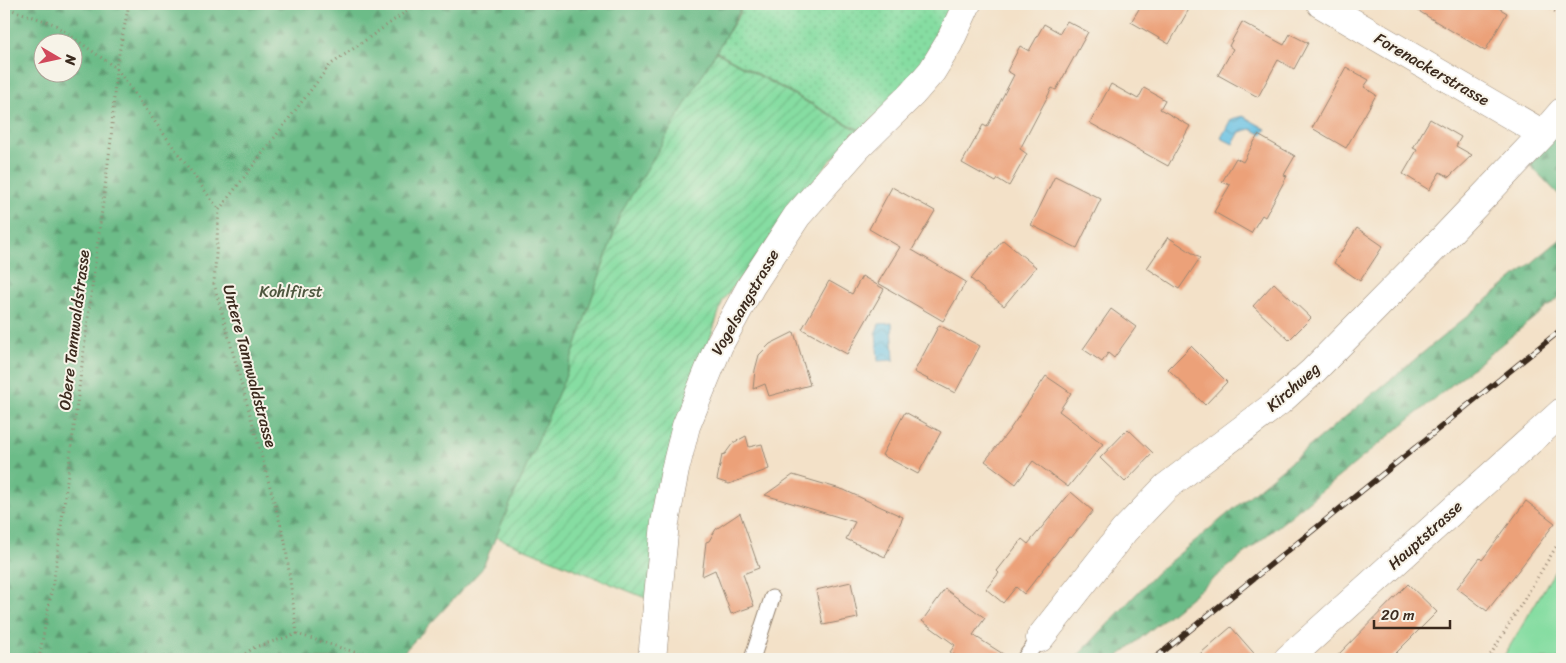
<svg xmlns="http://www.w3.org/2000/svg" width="1566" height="663" font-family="Sriracha,sans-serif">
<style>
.grass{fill:url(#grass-dots);stroke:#608460}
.forest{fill:url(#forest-firs);stroke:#547353;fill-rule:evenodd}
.park{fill:#86dda2;stroke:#608460}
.garden{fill:url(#garden-furrows);stroke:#608460}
.water{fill:url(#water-waves);stroke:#507580}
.building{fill:#eca179}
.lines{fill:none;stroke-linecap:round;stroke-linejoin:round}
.lane-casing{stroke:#978673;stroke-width:17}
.street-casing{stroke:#978673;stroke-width:29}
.secondary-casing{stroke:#978673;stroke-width:29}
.primary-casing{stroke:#978673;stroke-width:29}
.path{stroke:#978673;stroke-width:3;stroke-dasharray:1 4;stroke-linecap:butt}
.lane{stroke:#fff;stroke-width:15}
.street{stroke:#fff;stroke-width:28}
.secondary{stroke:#fff;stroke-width:28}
.primary{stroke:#fff;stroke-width:28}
.rail-casing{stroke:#3b2a1e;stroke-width:5.5}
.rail{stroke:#f7f3e8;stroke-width:4;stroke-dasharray:11;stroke-linecap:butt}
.labels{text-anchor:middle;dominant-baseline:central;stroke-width:4;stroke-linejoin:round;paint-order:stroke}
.street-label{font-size:16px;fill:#3b2a1e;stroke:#f7f3e8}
.park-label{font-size:16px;fill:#4e573f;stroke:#f7f3e8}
</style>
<defs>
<pattern id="grass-dots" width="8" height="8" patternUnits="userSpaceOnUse" patternTransform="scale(1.25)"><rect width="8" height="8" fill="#86dda2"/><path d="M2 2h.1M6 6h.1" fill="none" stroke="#75be8b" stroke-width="1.8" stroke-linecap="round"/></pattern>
<pattern id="forest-firs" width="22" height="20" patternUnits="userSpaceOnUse" patternTransform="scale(1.25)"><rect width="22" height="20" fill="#6cbc88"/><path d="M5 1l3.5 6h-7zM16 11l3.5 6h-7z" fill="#5a996f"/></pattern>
<pattern id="garden-furrows" width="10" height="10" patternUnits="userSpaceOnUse" patternTransform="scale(1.25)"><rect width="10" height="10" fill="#86dda2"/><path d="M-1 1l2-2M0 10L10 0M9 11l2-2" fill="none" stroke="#75be8b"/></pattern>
<pattern id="water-waves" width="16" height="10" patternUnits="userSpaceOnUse" patternTransform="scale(1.25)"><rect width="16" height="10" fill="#65c0e3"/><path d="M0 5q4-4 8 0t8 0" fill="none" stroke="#549cb7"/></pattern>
</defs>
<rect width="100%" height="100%" fill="#f7f3e8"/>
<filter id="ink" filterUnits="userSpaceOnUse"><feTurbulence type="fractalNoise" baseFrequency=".02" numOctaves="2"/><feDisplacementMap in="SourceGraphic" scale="10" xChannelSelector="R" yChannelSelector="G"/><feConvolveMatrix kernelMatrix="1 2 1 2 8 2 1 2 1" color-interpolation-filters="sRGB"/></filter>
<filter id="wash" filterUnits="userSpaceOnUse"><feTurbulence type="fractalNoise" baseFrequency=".0096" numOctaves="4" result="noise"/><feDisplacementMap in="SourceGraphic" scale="20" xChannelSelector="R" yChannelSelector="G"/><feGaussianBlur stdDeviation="1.12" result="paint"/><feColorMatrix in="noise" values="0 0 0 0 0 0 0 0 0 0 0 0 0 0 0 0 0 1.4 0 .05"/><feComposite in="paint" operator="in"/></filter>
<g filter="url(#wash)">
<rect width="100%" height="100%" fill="#f3e1c8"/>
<path class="grass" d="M741,4H956L929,60L861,131L716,51L740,14Z"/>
<g class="forest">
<path d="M4,4H740L739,13L620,215L565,378L482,569L397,659H4ZM42,42H72V72H42Z"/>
<path d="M1562,124V198L1529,164Z"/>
<path d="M1562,238V295L1115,659H1075L1156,573Z"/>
</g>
<path class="park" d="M1562,559V659H1502Z"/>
<path class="garden" d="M716,52L861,132L828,163L723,300L666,470L648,599L496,537L565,378L620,215Z"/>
<g class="water">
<path d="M1243,116L1266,129L1262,135L1251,129L1240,132L1233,144L1221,138L1231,119Z"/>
<path d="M892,323L894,360L878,361L876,332L879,324Z"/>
</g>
<g id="blocks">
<g class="building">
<path d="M1142,4H1192L1169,44L1131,22Z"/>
<path d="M1407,4H1492L1507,13L1485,51Z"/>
<path d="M1067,21L1088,32L1056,90L1052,88L1020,149L1027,154L1009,186L998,179L996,182L962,163L983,125L987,127L1014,75L1007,71L1020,46L1029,51L1044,24L1060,33Z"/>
<path d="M1242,22L1284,45L1290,34L1308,43L1294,69L1278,60L1258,97L1218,75L1233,49L1229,46Z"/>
<path d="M1346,67L1369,80L1364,87L1376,95L1346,148L1312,128Z"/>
<path d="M1111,84L1138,99L1144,88L1165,100L1160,109L1190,126L1168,166L1090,123Z"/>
<path d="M1430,119L1461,137L1456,146L1472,155L1449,177L1440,172L1429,190L1403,174L1417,150L1413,148Z"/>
<path d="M1258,135L1295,156L1284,175L1287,176L1265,217L1262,215L1251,233L1214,212L1230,185L1222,182L1236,158L1243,162Z"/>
<path d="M1055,176L1101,199L1077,248L1031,225Z"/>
<path d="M892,187L935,211L912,250L966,282L943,321L878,283L900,247L869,229Z"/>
<path d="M1357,228L1383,246L1360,281L1334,263Z"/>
<path d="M1168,237L1200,258L1179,289L1147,268Z"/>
<path d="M1003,240L1036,267L1004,306L971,279Z"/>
<path d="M862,276L884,289L847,354L802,329L829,281L852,294Z"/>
<path d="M1274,283L1311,318L1289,340L1253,306Z"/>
<path d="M1111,309L1136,327L1114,358L1108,353L1102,362L1083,349Z"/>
<path d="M939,325L980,346L955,393L914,372Z"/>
<path d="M794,332L810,385L769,396L765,384L753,389L755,370L759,355L770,344Z"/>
<path d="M1191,346L1227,382L1205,405L1168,369Z"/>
<path d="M1046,376L1071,393L1059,411L1103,444L1068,487L1033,461L1016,484L985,461L1008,432Z"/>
<path d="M905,412L941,432L918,474L882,455Z"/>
<path d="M1128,429L1153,453L1125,482L1100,458Z"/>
<path d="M746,436L749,447L762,444L769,469L729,484L717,480L722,455L725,454L733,443Z"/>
<path d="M793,475L844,490L903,517L885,557L846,539L855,522L765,495Z"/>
<path d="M1071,492L1093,511L1071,538L1069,537L1024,594L1016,587L1003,603L986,589L999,573L997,571L1022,539L1028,544Z"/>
<path d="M1526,501L1555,523L1487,611L1457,588L1480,558L1482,560Z"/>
<path d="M740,513L759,568L743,574L754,606L731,614L715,570L702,576L706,542L709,541L716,529Z"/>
<path d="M851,582L858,618L823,625L816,590Z"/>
<path d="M1408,584L1437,612L1390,659H1334Z"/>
<path d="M945,589L985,618L973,635L1011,659H961L950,652L955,645L922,621Z"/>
<path d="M1231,627L1259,659H1194Z"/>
</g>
</g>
</g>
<g filter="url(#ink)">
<use href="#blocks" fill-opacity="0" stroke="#978673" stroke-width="1"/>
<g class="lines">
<g class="lane-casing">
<g id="lane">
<path d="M752,659L772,598"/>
<path d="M1024,659L1040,638"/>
</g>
</g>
<g class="street-casing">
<g id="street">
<path d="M1321,4L1543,134"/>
<path d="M1040,638L1124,531L1166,487L1280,401L1313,371L1443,239L1543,134L1562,112"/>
</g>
</g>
<g class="secondary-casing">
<path id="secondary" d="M652,659L665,523L675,470L686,426L719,345L751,286L797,216L858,147L912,94L932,71L949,43L967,4"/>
</g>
<g class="primary-casing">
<path id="primary" d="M1288,659L1562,412"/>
</g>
<g class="path">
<path d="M1541,4L1562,15"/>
<path d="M4,7L54,24L116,68L219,210"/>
<path d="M297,634L285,541L214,284L219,210L330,65L417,4"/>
<path d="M39,659L56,566L111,140L116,68L129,4"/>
<path d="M237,659L255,647L297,634L376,659"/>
<path d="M1488,659L1559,542L1562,539"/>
</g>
<use href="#lane" class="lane"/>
<use href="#street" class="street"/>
<use href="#secondary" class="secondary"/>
<use href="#primary" class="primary"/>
<g class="rail-casing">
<path id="rail" d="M1154,659L1562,329"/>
</g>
<use href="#rail" class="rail"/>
</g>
</g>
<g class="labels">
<g class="street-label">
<text transform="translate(1432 69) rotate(30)">Forenackerstrasse</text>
<text transform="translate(745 302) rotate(-60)">Vogelsangstrasse</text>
<text transform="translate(74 330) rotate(-83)">Obere Tannwaldstrasse</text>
<text transform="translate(250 366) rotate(75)">Untere Tannwaldstrasse</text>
<text transform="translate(1293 387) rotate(-41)">Kirchweg</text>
<text transform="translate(1425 535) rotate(-42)">Hauptstrasse</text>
</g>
<g class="park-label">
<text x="291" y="291">Kohlfirst</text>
</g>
</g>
<rect width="1566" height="663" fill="none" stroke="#f7f3e8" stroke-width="20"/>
<g transform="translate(58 58) rotate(99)"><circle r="24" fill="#f7f3e8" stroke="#aca397"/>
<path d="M0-4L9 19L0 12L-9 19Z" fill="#d1495b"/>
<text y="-8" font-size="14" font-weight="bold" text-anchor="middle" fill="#3b2a1e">N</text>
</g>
<path d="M1374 620v8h76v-8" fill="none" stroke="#3b2a1e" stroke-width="2.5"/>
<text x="1381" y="620" font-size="15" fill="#3b2a1e" stroke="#f7f3e8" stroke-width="4" paint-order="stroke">20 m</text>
</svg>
